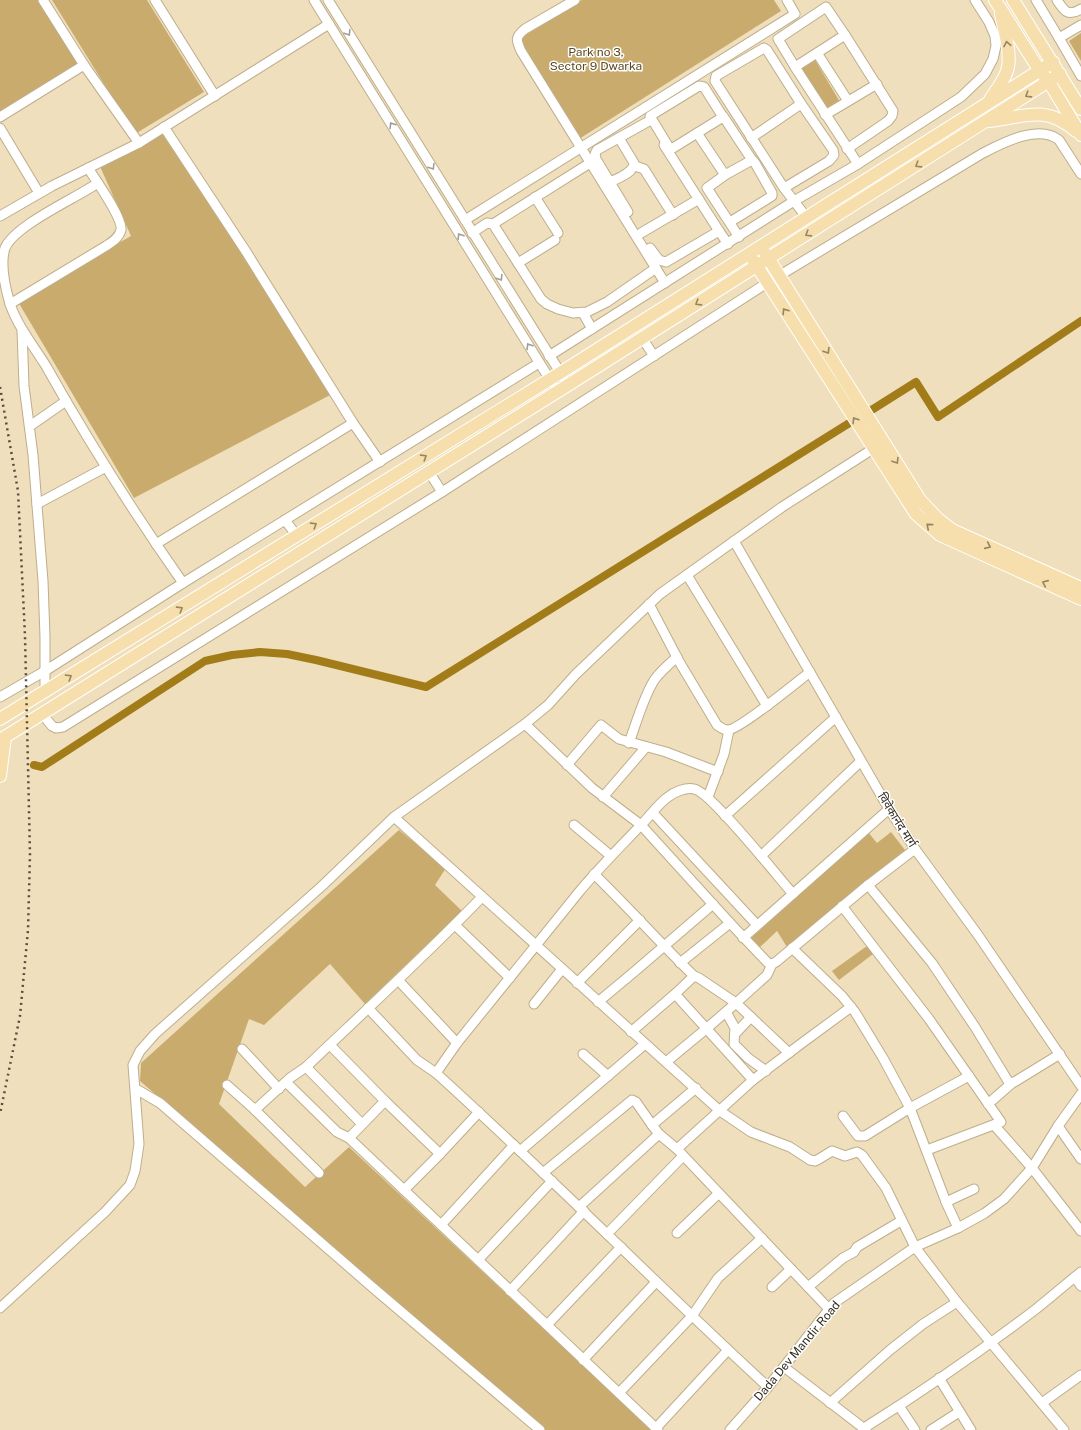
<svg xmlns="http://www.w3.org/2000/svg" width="1081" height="1430" font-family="'Public Sans','Noto Sans Devanagari',sans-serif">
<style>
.green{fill:#c9ac6d}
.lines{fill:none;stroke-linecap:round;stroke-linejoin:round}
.canal{stroke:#a27c19;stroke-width:8}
.minor-casing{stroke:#beae8c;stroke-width:11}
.major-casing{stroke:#fff;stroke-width:14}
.minor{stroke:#fff;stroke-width:9}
.major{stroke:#f6dfac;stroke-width:12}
.rail{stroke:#564e3c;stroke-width:2.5;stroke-dasharray:2 4;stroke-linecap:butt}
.oneway{stroke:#a2a099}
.oneway2{stroke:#948564}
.labels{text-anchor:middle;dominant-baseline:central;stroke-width:3;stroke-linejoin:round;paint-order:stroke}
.park-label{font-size:12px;fill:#5a4923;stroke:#fff}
.street-label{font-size:12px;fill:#312b1d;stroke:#fff}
</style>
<rect width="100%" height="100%" fill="#efdfbc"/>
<g class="green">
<path d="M0,0H42L84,65L0,117Z"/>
<path d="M52,0H147L204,92L135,134Z"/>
<path d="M582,0H774L781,11L579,139L516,41Z"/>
<path d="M1081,33V61L1069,41Z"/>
<path d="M815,60L840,102L825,110L800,69Z"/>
<path d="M164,127L334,393L134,498L17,300L131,236L98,162Z"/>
<path d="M399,830L446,868L435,885L462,911L365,1004L330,964L264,1025L249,1019L219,1104L305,1187L349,1147L652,1430H545L140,1081L141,1063Z"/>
<path d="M868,832L877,843L891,832L905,850L787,947L777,931L759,948L750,939Z"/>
<path d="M867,946L873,954L839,980L832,971Z"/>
</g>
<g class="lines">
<g class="canal">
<path d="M870,411L916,382L938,417L1081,321"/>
<path d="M34,765L42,767L205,661L232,655L260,652L287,654L316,660L426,687L851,422"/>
</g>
<g class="minor-casing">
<g id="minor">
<path d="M43,0L84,65L139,143"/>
<path d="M155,0L215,96"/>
<path d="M314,0L557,391"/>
<path d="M328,0L568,385"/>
<path d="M575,0L525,29C515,37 516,40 521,51L665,283"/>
<path d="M1036,0L1059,38L1081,25"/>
<path d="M1057,0C1064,11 1068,17 1081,9"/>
<path d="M845,35L795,67L858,164"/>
<path d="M1059,38L1081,76"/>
<path d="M817,53L848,101"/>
<path d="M795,67L778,39L826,7L845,35L893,111L892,116L888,121L847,149"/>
<path d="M699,86L704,87L723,117L673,148L670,149L650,116Z"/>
<path d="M825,115L877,84"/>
<path d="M723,116L752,160"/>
<path d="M0,117L84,65"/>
<path d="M164,127L245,250L353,423L380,462"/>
<path d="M0,128L39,193"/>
<path d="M697,133L725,175"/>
<path d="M751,138L798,106L800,102L767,50L764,48L716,76L715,81L784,188L807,218"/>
<path d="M664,145L719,231L728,244"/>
<path d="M635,166L644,169L673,215"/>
<path d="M610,182C618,178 634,173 634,163L619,138"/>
<path d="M98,183C76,198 15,225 5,248C0,264 5,287 10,304C18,327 33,345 46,366C88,441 134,513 183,583"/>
<path d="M784,188L829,161L834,155L833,150L800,102"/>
<path d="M535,197L558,233"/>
<path d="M628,212L596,159L595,154L597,150L649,121"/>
<path d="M0,216L52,186L139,143L329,24"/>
<path d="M465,220L795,14L787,0"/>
<path d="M730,222L772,196V193L755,163L752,160L725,175L707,188L739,237"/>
<path d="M493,224L590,163"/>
<path d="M472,233L487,223L493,224L541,299L547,304L558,309L573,313L587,312L607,302L656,268"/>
<path d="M641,233L699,199"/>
<path d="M650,248L659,260L666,262L719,231"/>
<path d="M518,263L555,240"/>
<path d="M10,304L106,246C112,242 119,238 121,230C123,218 95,179 88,168"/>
<path d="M583,313L592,329"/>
<path d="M22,330L24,386L33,455L43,581L45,637V692"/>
<path d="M642,338L654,356"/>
<path d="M549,356L794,201L858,164L961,97L985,74L993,59L996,46L995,36L989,22L975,0"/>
<path d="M30,426L66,401"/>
<path d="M429,472L442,492"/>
<path d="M37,504L106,467"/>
<path d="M285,520L297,536"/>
<path d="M734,541L889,809L915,849L978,935L1081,1086"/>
<path d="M156,544L353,423"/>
<path d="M687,575L767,706"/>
<path d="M649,604L680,663L717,725C720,727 723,730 728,730C740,729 797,682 810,672"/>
<path d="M0,697L45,671L183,583L539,363"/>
<path d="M42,714L52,726L56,728L63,727L442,492L767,283L983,153C1003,143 1038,124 1059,140L1081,174"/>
<path d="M525,724L592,788L641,825L730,923L768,963L772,964L776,962L868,885L915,849"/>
<path d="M629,743C636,724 644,695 655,679C661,671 669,664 677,657"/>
<path d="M567,765L601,725L619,739L666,752L718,772"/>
<path d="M603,797L646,747"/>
<path d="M708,797L724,754L729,730"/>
<path d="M653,813L757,925"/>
<path d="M725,816L836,717"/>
<path d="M394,817L720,1111L751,1132L790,1147L810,1160L815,1161L819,1159L832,1151L845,1156L857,1152L862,1155L886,1188L915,1247L957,1302L1064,1430"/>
<path d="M574,825L611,856"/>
<path d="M761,856L861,761"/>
<path d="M594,874C628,907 660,943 694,976"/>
<path d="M868,885L932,963L975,1027L1008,1081L1012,1083L1016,1081L1060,1054"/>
<path d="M842,906L929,1019L1001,1122L927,1150"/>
<path d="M455,925L510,978"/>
<path d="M743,938L889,809"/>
<path d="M792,948L842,996L855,1012L883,1058L910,1108L946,1202L958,1228"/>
<path d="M680,963L730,923"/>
<path d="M772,964L767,975L736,1003L789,1053"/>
<path d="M398,980L457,1043"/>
<path d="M577,983L640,920"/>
<path d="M675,994L753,1080"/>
<path d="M598,1002L634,972L713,904"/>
<path d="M534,1004L562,969"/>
<path d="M368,1008L417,1060L436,1073"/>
<path d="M726,1012L735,1028L734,1044L748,1058L766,1071"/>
<path d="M631,1032L675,994L694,976L699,978L736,1003L706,1029L666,1062"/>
<path d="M735,1034L751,1017"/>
<path d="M330,1045L385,1101L440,1154L479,1112"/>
<path d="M242,1049L279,1089"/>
<path d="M583,1054L608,1076"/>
<path d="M306,1067L362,1124"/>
<path d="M286,1082L337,1132L349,1138L658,1430"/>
<path d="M227,1085L255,1110L319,1173"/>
<path d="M136,1089L160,1103L371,1286L540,1430"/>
<path d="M988,1104L1012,1083"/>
<path d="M255,1110L290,1078L306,1067C365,1011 425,956 482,897"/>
<path d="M843,1116L858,1136H865L910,1108L969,1076"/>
<path d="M994,1125L1032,1168L1081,1231"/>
<path d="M1058,1126L1081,1159"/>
<path d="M659,1134L677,1149"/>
<path d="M349,1138L385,1101"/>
<path d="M520,1151L645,1044"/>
<path d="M543,1173L632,1100L636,1102L652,1125"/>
<path d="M404,1190L440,1154"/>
<path d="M946,1202L974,1189"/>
<path d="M579,1207L659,1134L652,1125L696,1088"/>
<path d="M441,1225L514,1145"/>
<path d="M677,1233L718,1194"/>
<path d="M607,1234L683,1156"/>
<path d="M478,1260L552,1181"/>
<path d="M1075,1277L1081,1286"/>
<path d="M772,1287L791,1269"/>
<path d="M808,1287L843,1258L854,1252L857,1247L901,1221"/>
<path d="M510,1291L584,1211"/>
<path d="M0,1308L105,1212L130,1185L135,1171L139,1144L133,1065L140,1051L155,1034L322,886L394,817L525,724L548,705L576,674L660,594L782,507L879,445"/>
<path d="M829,1309L677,1149L753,1080L802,1043L851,1007"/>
<path d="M547,1325L621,1247"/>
<path d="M583,1360L656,1282"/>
<path d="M784,1367L866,1430"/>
<path d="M939,1378L971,1430"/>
<path d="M768,1387C656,1284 549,1175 436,1073L457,1043L579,892C598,869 620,847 641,825C649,817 659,803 668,797C674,792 686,787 694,789C710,791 778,877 793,894"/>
<path d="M619,1393L692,1316L718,1278L762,1238"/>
<path d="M830,1403L890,1350L923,1324L957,1302"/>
<path d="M1042,1403L1081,1375"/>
<path d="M899,1406L915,1430"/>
<path d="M656,1428L728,1350"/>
<path d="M864,1428C923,1391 981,1351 1036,1309C1051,1297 1066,1284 1081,1272"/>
<path d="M730,1430L768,1387L834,1303L915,1247L958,1228L985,1213L1004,1199L1032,1168L1058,1126L1081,1094"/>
<path d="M931,1430L959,1412"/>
</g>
</g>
<g class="major-casing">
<g id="major">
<path d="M995,0L1040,71L1049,82L1081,135"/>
<path d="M1013,0L1081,109"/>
<path d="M990,100C996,90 1006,79 1008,67C1011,51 1004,31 1001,14"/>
<path d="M989,121C1025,117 1045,104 1076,131"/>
<path d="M765,253L920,500L938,519L952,530L1081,588"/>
<path d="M753,260L916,514L940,535L1081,599"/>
<path d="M0,719L560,373L1053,62"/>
<path d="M0,740L568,385L1060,74"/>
<path d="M0,776L5,737"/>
</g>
</g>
<use href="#minor" class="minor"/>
<use href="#major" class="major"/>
<path class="rail" d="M0,387L18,491L25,636L30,854L28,930L20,1016L0,1114"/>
</g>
<defs><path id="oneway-chevron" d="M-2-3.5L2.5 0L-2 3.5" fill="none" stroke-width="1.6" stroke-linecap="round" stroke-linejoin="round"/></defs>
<g class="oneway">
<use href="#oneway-chevron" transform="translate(348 33) rotate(58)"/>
<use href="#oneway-chevron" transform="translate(392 125) rotate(-122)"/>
<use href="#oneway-chevron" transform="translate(432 167) rotate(58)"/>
<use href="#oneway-chevron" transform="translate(460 236) rotate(-122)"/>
<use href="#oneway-chevron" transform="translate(500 278) rotate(58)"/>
<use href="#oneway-chevron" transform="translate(529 346) rotate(-122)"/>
</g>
<g class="oneway2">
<use href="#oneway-chevron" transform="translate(1007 44) rotate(-101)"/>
<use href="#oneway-chevron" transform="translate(1028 95) rotate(148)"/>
<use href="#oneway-chevron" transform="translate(918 165) rotate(148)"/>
<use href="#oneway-chevron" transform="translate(808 234) rotate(148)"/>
<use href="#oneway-chevron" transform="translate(698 303) rotate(148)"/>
<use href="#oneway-chevron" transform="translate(785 311) rotate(-123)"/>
<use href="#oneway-chevron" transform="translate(827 351) rotate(58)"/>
<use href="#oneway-chevron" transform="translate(855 420) rotate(-123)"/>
<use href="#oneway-chevron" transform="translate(424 457) rotate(-32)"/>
<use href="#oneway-chevron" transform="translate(896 461) rotate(58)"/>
<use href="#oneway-chevron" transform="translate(314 525) rotate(-32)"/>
<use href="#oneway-chevron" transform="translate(929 526) rotate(-140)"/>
<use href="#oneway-chevron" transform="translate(988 546) rotate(24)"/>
<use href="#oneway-chevron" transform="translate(1045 583) rotate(-156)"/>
<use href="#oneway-chevron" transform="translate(180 609) rotate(-32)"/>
<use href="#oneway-chevron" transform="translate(69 677) rotate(-32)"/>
</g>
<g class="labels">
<g class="park-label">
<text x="596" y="52">Park no 3,<tspan x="596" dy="14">Sector 9 Dwarka</tspan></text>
</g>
<g class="street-label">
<text transform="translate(897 820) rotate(58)">विवेकानंद मार्ग</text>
<text transform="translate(797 1351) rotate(-50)">Dada Dev Mandir Road</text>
</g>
</g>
</svg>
